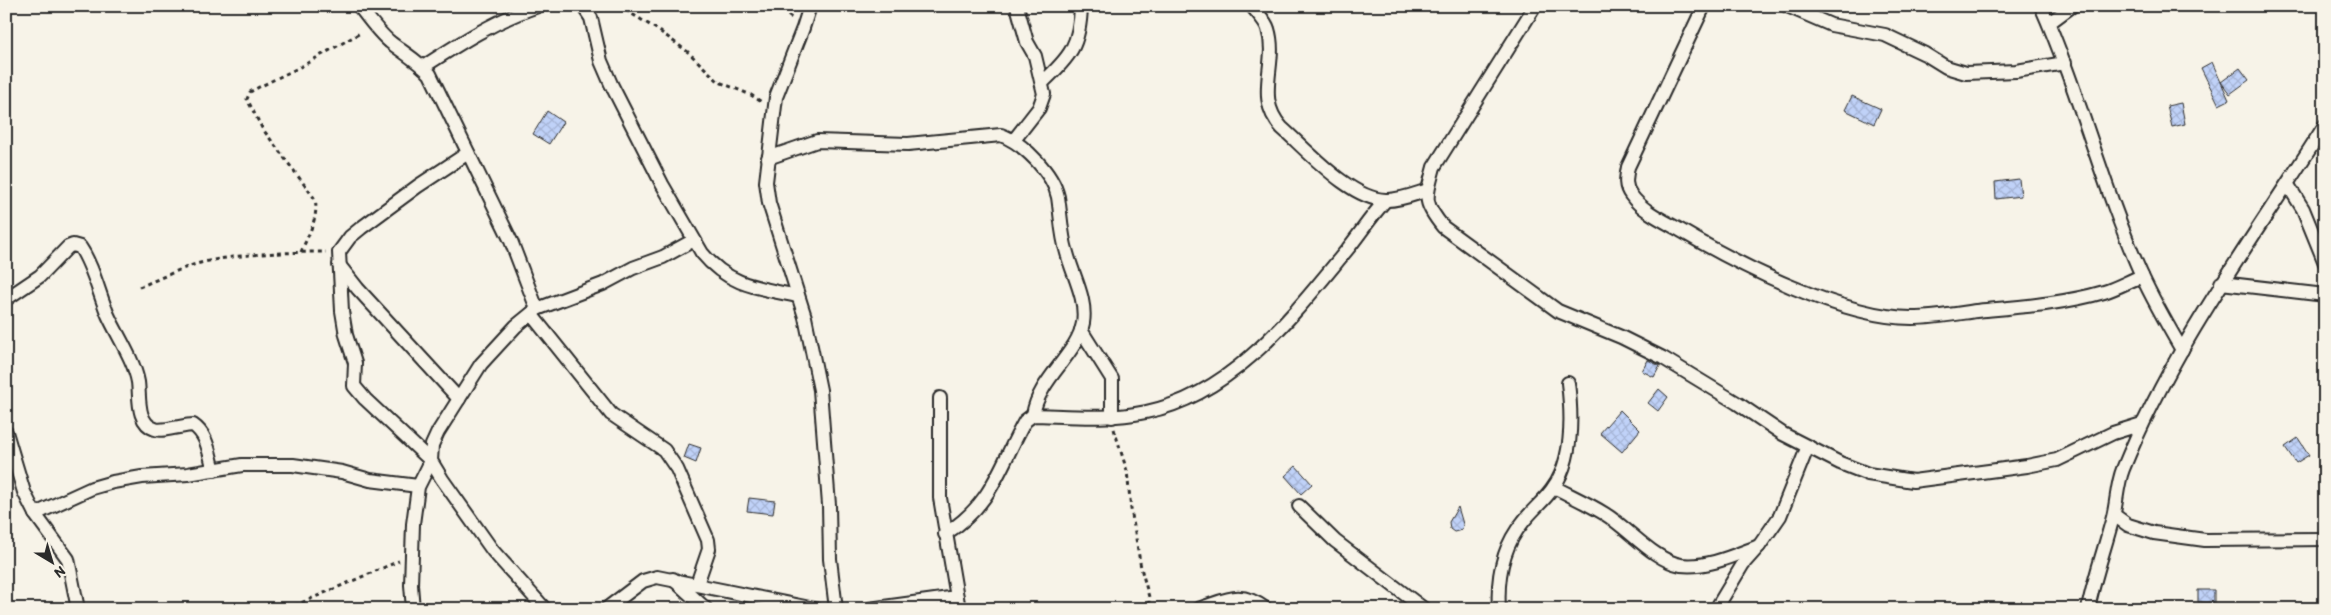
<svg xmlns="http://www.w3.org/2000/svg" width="2331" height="615" font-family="Itim,sans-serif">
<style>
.building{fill:url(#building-cross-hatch);stroke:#2b2b2b}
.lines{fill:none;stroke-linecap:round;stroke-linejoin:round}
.minor-casing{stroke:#2b2b2b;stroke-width:16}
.path{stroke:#2b2b2b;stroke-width:3;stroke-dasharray:4 4;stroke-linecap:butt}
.minor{stroke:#f7f3e8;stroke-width:12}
</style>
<defs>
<pattern id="building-cross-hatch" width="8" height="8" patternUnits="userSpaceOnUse" patternTransform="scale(1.25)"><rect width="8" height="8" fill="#c0d2f8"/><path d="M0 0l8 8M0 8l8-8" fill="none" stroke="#a5b4d5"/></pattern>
</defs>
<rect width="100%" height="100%" fill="#f7f3e8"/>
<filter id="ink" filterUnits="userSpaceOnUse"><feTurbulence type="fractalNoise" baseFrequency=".02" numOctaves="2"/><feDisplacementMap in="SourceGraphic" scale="10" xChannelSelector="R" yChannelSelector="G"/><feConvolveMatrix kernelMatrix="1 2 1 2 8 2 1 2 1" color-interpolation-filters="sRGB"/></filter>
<g filter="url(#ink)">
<g class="building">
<path d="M2212,62L2229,100L2219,105L2201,68Z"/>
<path d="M2240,68L2249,80L2230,94L2221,82Z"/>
<path d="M1852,96L1881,109L1874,124L1845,110Z"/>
<path d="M2181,103L2185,124L2172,127L2167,106Z"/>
<path d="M547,111L563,122L549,144L533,134Z"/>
<path d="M2019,179L2021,196L1996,199L1995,182Z"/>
<path d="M1648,360L1660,366L1654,377L1642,371Z"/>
<path d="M1659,389L1668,397L1658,411L1648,403Z"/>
<path d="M1620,410L1640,430L1622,452L1600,433Z"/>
<path d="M2298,438L2309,455L2296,463L2285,447Z"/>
<path d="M689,444L701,448L696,463L684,458Z"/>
<path d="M1296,466L1312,484L1301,494L1285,476Z"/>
<path d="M749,498L775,501L773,514L747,511Z"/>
<path d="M1458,507L1463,524L1462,530L1454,532L1450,529L1449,522Z"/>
<path d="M2198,590H2214V603L2198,602Z"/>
</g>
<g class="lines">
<g class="minor-casing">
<g id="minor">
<path d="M359,6C369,19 378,32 390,42C404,53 418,61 430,74L511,241L537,309"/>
<path d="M583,6L591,18L601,61L611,84L662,184L702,253C729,286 759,288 798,296"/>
<path d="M810,6L803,28L776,97L766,182L769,203L805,317L820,390L829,505L830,559L836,609"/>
<path d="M1252,6C1257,13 1266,21 1268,29C1279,64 1253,97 1282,128C1307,150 1352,201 1387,200C1401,200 1415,194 1428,190"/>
<path d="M1535,6L1434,167C1426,198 1422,201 1443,227L1558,311L1621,337L1663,358L1737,403L1783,434L1840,463L1868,474L1913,481L2027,466L2057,460L2113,433L2142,424"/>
<path d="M1704,6L1628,167C1626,178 1624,186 1631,195C1642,211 1664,221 1680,230C1739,265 1843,318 1912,318C1933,318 1955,314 1976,311C2018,307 2063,304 2104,292C2117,288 2129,281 2142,276"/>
<path d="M1787,6L1831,25L1885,35L1925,54L1946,67L1966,73L2016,71L2065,63"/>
<path d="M2041,6C2080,94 2103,189 2142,276C2154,302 2168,326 2182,350"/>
<path d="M2049,23L2072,6"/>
<path d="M423,67C460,43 496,20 538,6"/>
<path d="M1043,82C1070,57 1080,45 1081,6"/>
<path d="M1014,140L1039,108L1044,94L1035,56L1027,42L1017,6"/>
<path d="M768,158L817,141L908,144L1001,135C1023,143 1053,173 1058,197C1061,216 1061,235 1067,253C1073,276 1087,299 1083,323C1077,355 1039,378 1033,415"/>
<path d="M2288,185L2303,209L2325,263"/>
<path d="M339,265L358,289L459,399"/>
<path d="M2221,283L2325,295"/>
<path d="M6,299L40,276L68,247L73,245L80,247C93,266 99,294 108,315C117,335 134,360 138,382C140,396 136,423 155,429C162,432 184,425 193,425C208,435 209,454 214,470"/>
<path d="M531,314L611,414L664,450L677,469L708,540L709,549L697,584"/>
<path d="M1081,330L1112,379V417"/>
<path d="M940,398V498L959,609"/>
<path d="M6,432L24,492L35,514L68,559L78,609"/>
<path d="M1554,487C1571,496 1589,504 1605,514C1628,528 1655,561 1681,565C1708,568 1735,555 1759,546"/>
<path d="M1299,506L1335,541L1424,609"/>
<path d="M35,514L92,488L113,482L142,477L188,474L242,465H293L342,472L370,480L418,486"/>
<path d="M2114,515L2128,525L2154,533L2205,540L2325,539"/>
<path d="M945,534C993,504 999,467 1025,421L1033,415C1070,416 1109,420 1146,412C1233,395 1293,315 1346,251C1360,234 1371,216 1386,200"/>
<path d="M673,579L706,609"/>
<path d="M413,609L411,585L413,524L418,487L431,461L365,399L354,386L355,363L346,335L342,311L339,252L350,237L361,228L418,186L468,153"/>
<path d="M545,609L493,551L442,479L431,461L432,445L438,432L481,364L516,326L537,309L603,284L633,268L663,257L694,240"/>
<path d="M606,609L643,581L657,577L815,609"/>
<path d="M869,609L957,597"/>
<path d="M1198,609C1227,600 1239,589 1266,609"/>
<path d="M1499,609C1497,578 1503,546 1523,522C1532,510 1545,500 1553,488C1573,460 1572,415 1568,383"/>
<path d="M1716,609L1743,564L1759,546L1780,516L1808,446"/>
<path d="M2088,609C2094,578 2105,548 2113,517C2117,501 2117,484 2123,469C2173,345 2254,238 2325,125"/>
</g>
</g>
<g class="path">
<path d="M619,6L658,30L688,52L719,82L751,95L763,103"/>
<path d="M775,6L793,19"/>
<path d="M301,252C308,235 319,218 315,199L262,128L247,99L250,92L259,87L302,66L362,32"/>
<path d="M139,287C157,280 175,271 193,265C228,254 288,252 326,252"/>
<path d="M1114,429L1127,471L1131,509L1141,568L1149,597V609"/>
<path d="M287,609L399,561"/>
</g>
<use href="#minor" class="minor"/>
</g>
</g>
<rect width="2331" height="615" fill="none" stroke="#f7f3e8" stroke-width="25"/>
<rect x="12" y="12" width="2306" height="590" fill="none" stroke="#2b2b2b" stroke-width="2" filter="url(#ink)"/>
<g transform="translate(52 562) rotate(142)" stroke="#f7f3e8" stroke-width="4" paint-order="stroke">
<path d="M0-4L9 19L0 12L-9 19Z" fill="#2b2b2b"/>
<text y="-8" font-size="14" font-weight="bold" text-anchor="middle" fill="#2b2b2b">N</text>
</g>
</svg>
